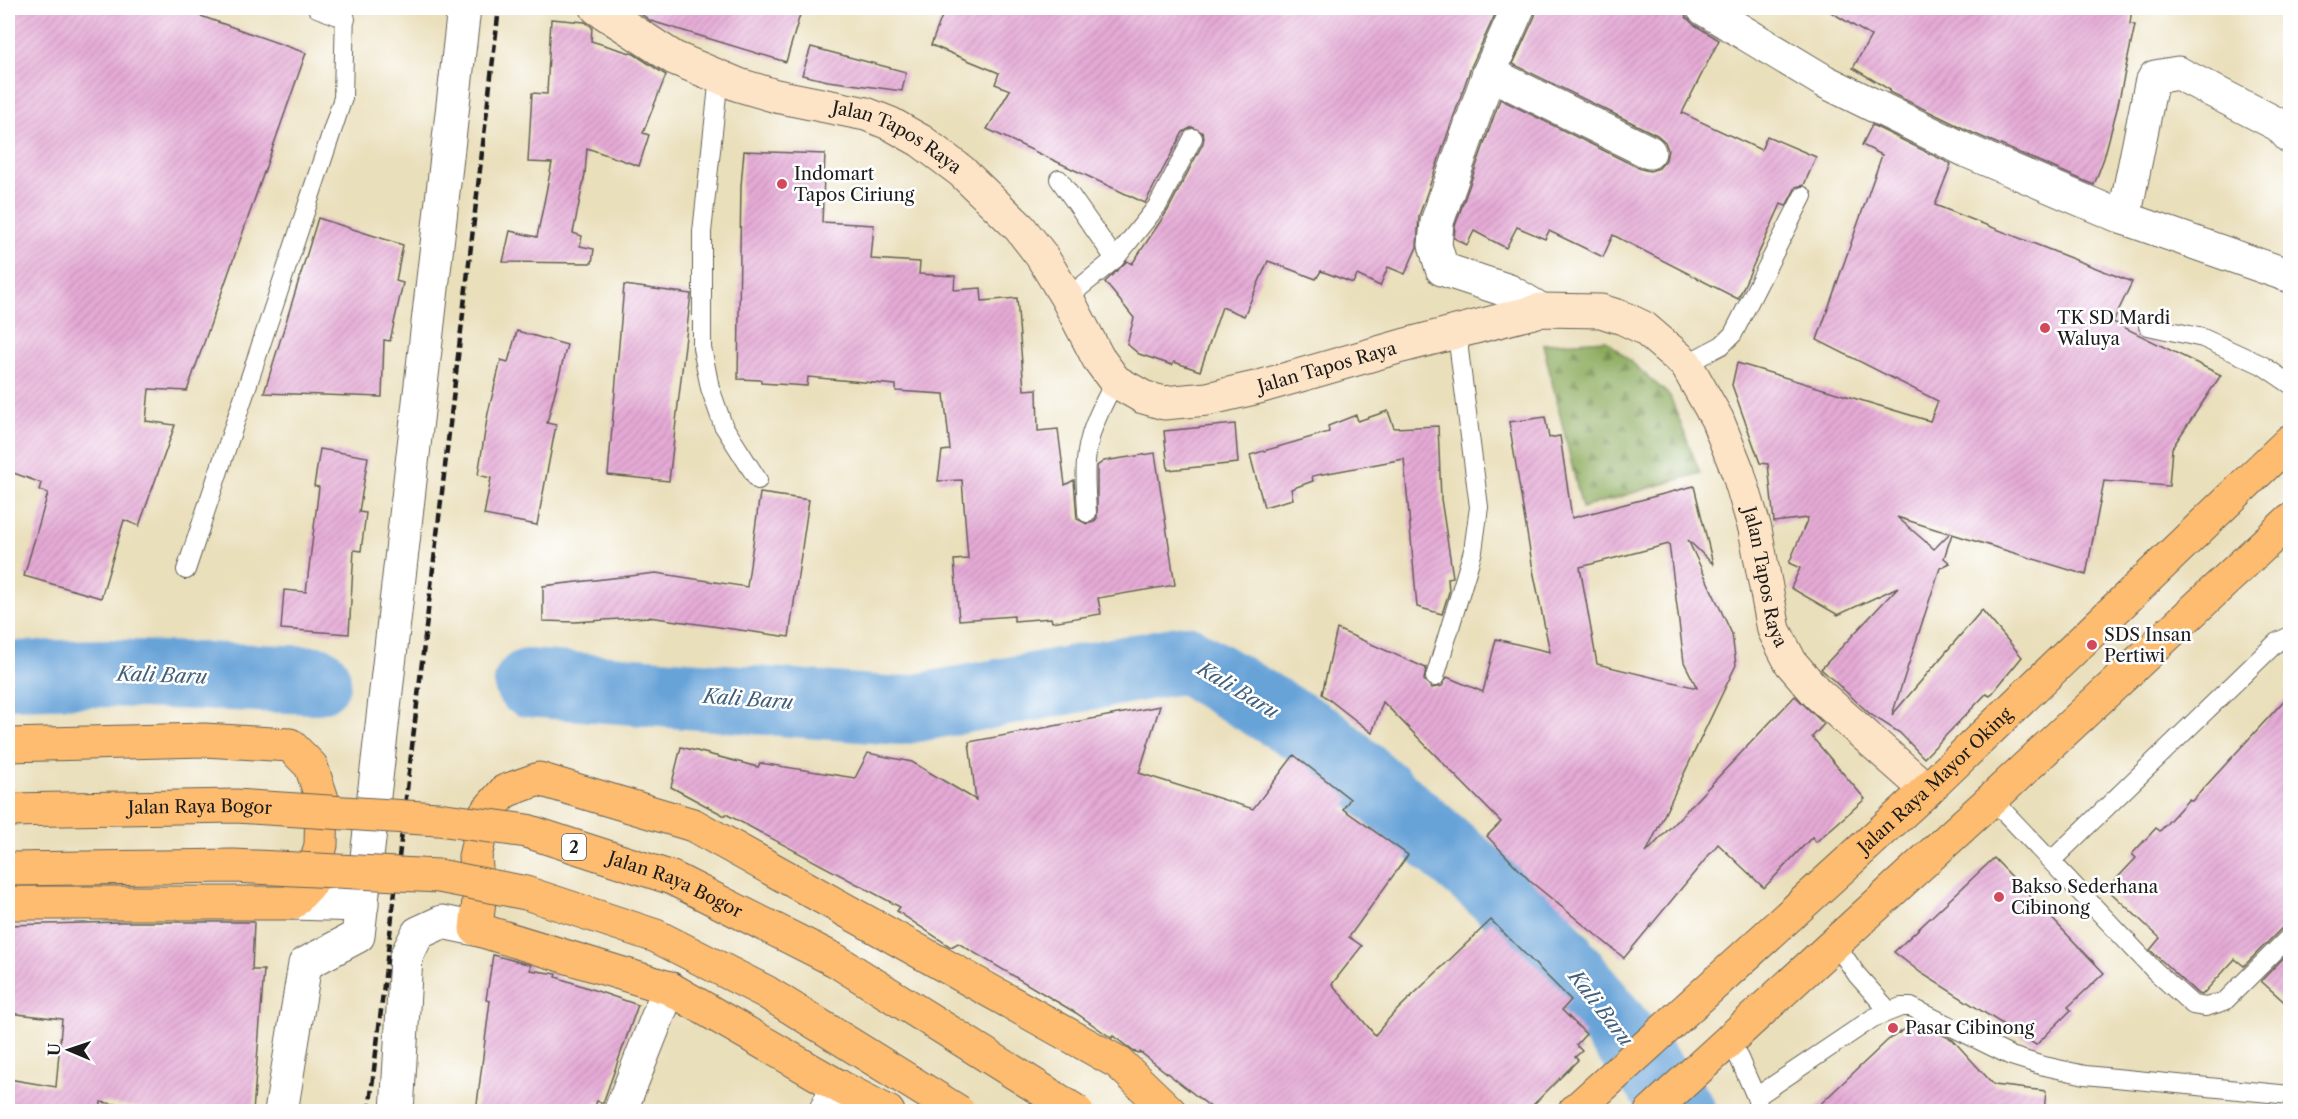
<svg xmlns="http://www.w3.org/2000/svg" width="2298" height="1119" font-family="'Libre Caslon Text',serif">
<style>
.forest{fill:url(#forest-firs);stroke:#54633c;stroke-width:1.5}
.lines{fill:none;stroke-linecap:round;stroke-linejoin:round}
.river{stroke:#68a3d8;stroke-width:68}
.building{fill:url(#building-hatch);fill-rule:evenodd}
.service-casing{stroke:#646054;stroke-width:20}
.minor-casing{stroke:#646054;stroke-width:35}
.secondary-casing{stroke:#646054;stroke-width:35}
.primary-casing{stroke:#646054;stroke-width:35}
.trunk-casing{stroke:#646054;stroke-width:35}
.service{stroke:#fff;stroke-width:18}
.minor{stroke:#fff;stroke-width:33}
.secondary{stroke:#fee4c6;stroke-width:33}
.primary{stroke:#fdbc70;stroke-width:33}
.trunk{stroke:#fdbc70;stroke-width:33}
.rail{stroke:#1c1c1c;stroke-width:4.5;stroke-dasharray:9 4.5;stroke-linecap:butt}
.trunk-bridge-casing{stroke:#646054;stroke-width:35;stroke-linecap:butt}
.trunk-bridge{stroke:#fdbc70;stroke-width:33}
.poi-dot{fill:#d1495b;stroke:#fff;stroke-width:2}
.labels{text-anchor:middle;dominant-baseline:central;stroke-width:5;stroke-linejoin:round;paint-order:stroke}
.shield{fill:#fff;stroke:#606060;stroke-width:1.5}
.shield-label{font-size:16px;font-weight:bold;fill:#1c1c1c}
.street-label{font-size:18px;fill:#1c1c1c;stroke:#fff}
.poi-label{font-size:18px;fill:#1c1c1c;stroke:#fff;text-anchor:start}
.water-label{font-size:20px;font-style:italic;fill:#42607a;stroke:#fff}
</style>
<defs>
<pattern id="forest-firs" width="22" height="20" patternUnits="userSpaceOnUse" patternTransform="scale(1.5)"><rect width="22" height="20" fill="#8baa5c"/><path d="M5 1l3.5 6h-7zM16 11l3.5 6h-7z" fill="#718a4b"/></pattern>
<pattern id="building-hatch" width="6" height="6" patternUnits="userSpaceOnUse" patternTransform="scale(1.5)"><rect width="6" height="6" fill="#e5aad6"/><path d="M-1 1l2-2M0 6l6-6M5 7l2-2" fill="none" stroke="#c492b7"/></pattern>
</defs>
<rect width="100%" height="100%" fill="#fff"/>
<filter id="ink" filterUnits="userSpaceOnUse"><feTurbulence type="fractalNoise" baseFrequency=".0167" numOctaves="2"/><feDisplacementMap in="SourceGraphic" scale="12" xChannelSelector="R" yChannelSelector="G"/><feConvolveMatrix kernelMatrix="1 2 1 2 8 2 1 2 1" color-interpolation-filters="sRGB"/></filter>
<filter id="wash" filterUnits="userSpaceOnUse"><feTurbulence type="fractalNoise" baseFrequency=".008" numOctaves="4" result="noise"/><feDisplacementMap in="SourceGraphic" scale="24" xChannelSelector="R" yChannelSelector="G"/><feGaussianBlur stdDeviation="1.35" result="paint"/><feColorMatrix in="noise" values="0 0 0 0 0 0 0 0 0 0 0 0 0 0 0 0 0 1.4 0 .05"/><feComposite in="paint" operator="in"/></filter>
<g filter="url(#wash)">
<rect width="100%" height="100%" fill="#eadfbb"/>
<path class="forest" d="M1606,340L1670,396L1700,473L1582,508L1543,344Z"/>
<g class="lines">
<g class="river">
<path d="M8,675L105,673L317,680"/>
<path d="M528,683L900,711L1185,659L1322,740L1539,929L1682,1112"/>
</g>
</g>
<g id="blocks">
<g class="building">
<path d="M8,8H178L306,53L187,391L149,389L146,421L175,425L139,526L124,520L101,598L24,576L48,493L39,490L41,483L8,471Z"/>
<path d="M633,8H802L786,62L651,21Z"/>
<path d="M945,8H1498L1471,67L1419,216L1417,247L1405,274L1388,267L1380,286L1357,275L1353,283L1321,271L1316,279L1268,261L1244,316L1222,307L1200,371L1174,362L1172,365L1139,354L1127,344L1134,318L1105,282L1127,261L1132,264L1168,210L1203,143L1204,137L1202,132L1192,127L1183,132L1145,203L987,129L1010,90L995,84L999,73L931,45Z"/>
<path d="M1536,8H1684L1686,17L1693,24L1719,40L1682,113L1761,150L1767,136L1816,157L1804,185L1796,187L1786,206L1781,204L1738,299L1613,235L1603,257L1549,231L1545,239L1517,227L1506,248L1474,231L1467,245L1454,238L1455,226L1500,99L1641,169L1650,171L1659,168L1666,160L1668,150L1665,142L1657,135L1513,64L1535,16Z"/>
<path d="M1824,8H2132L2130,24L2135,25L2117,109L2104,158L2094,185L1975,134L1889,92L1890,90L1853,68L1871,36Z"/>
<path d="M551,19L585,22L592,27L591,41L634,54L666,75L643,133L649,135L639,166L587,148L585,174L573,233L582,236L580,246L594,249L592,263L503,262L510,231L537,237L552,163L528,162L532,93L547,94Z"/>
<path d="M811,47L906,72L902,91L828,81L802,75Z"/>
<path d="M1872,125L1951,164L1935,205L2132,282L2113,322L2221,375L2172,448L2169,486L2104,481L2086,575L1952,534L1944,558L1950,563L1940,568L1892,715L1982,610L2022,657L1990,696L1986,694L1924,758L1900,733L1870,714L1821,669L1898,587L1838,615L1791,588L1800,568L1789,563L1808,518L1774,522L1768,464L1760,463L1732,385L1737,363L1930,421L1938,401L1817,340L1882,155L1862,145ZM1897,517L1938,530L1950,533L1934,549Z"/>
<path d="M744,151L825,154L822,222L874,225L871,259L920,262L919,274L955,276L954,290L981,288L982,301L1017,298L1024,390L1037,389L1038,431L1058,429L1065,485L1074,480L1077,519L1087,524L1094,522L1097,518V466L1104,461L1155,453L1175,585L1098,598L1101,614L1052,622L1051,618L1014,621V616L959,620L954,560L968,559L962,480L938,481L942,451L950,450L944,394L896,391V385L808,377L807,386L761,383V380L738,379L741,186Z"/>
<path d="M318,218L403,245L396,281L403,283L390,341L384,340L382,397L264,393Z"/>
<path d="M624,285L691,294L669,481L608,475Z"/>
<path d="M517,331L567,345L547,423L556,425L537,525L484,515L491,478L478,475L488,413L501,360L508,362Z"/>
<path d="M1388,411L1394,428L1438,426L1441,499L1453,577L1448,578L1449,592L1442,614L1417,607L1404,459L1312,476L1313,481L1291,489L1293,499L1264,507L1250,455L1329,432L1328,426L1356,415L1358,421Z"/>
<path d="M1545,417L1549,438L1560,436L1572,518L1694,486L1713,564L1688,540L1732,634L1736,665L1646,853L1795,696L1824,724L1812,737L1865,799L1816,842L1812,837L1764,888L1718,844L1624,958L1530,881L1487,836L1501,822L1383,702L1372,733L1322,694L1337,629L1426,668L1424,680L1432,688L1442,686L1447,677L1483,692L1496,639L1550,652L1533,570L1509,422ZM1669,544L1684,662L1697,688L1597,664L1580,567Z"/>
<path d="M1235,424L1238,463L1168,470L1164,431Z"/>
<path d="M320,449L368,457L359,512L366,513L361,551L354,550L349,634L281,629L284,590L306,592L319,487L314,486Z"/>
<path d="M760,493L809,500L789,637L649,617L575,622L543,621V586L656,573L747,587Z"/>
<path d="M2290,694V925L2282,928L2244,966L2235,959L2202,995L2198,994L2150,950L2160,938L2107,889L2136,858L2132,854L2156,828L2160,831L2189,799L2192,801Z"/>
<path d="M1160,706L1139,773L1253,809L1294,755L1350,799L1343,809L1408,855L1349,937L1362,946L1332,984L1375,1035L1392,1015L1491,920L1571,1000L1562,1010L1586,1034L1576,1045L1582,1051L1575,1057L1578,1060L1526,1112H1217L1140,1052L1139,1053L1133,1051L1113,1036L1112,1038L1106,1034L1076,1013L958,943L951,947L897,911L900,907L726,814L725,816L671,787L681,747L758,767L760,763L855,778L868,753L912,762L976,800L969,742Z"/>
<path d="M1994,858L2104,973L2068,1007L2071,1010L2036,1045L1921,973L1894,952Z"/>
<path d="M121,922H254L252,970H264L253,1112H170L101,1102L100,1112H8V1079L56,1087L62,1019L8,1013V925Z"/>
<path d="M2290,951V1007L2261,981Z"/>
<path d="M493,955L531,965L530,970L557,974L556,977L638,1005L603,1103L597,1101L593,1112H476L490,1001L486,1000Z"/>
<path d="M1916,1022L1953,1040L1994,1085L2046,1091L2044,1112H1812L1888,1040Z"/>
</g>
</g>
</g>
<g filter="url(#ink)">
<use href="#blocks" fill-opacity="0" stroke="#646054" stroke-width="1.5"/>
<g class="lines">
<g class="service-casing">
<g id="service">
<path d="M317,8L346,19"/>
<path d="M719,77L702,232V348L710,388L723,425L758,480"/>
<path d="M1059,179L1115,259"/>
<path d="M1067,298L1115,259L1158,205L1193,138"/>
<path d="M2148,326L2203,338L2262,365L2290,384"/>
<path d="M1686,364L1722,345L1733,334L1803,196"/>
<path d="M1087,513C1086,489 1083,462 1090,438C1095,418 1106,399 1115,381"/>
<path d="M186,570L343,98L345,8"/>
<path d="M1435,677L1473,551L1479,507L1459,350L1460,331"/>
<path d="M1992,799L2155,971L2193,1005L2206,1007L2225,1001L2290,936"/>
<path d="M2051,861L2277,642L2290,636"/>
<path d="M1835,943L1857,975L1889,1011"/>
<path d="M1731,1040L1756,1097L1760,1112"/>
<path d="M1756,1097L1873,1018L1901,1007H1911L2011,1056L2040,1065L2085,1075L2290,1095"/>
</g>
</g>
<g class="minor-casing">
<g id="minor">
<path d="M1518,8L1489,73L1437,222L1435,245L1442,269L1509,291L1541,310"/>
<path d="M1703,8L1824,81L1967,151L2124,218L2290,276"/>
<path d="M1489,73L1649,152"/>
<path d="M2124,218L2151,84L2155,77L2178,73L2279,125L2290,137"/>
<path d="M292,903L362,905"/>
<path d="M281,1112L305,964L358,936L464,8"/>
<path d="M397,1112L406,957L418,933L442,922L476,929"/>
<path d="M620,1112L669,988"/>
<path d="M825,1112L838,1086"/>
</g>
</g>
<g class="secondary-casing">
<g id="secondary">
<path id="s1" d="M597,8L674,58L739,85L776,96L866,114L891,124L921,141L961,171L1020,228L1041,255L1067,298L1098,358L1115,381L1143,397L1164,403L1207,399L1259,387L1402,346L1541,310L1601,311L1623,318L1644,328L1686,364L1717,419L1738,472L1755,529L1774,630L1791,663L1817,693L1927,790"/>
</g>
</g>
<g class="primary-casing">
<g id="primary">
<path id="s2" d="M1574,1112L1927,790L2290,441"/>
<path d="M1651,1112L1992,799L2290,520"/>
</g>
</g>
<g class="trunk-casing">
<g id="trunk">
<path d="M8,745L204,740L290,745L311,766L322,799L321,845L311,883L292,903H8"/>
<path d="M888,1112L838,1086L669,988L476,929L479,900L475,857L485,814L505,791L539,779L693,825L1119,1063L1170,1112"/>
</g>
</g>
<use href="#service" class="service"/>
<use href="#minor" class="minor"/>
<use href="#secondary" class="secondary"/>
<use href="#primary" class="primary"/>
<use href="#trunk" class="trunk"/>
<path class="rail" d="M369,1112L499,8"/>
<g class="trunk-bridge-casing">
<g id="trunk-bridge">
<path id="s3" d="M8,810L236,806L438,819L527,831L672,878L835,960L1077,1112"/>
<path d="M8,869L234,866L439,876L526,893L656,936L766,992L959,1112"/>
</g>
</g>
<use href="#trunk-bridge" class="trunk-bridge"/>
</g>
</g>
<g class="poi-dot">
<circle cx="782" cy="184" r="6"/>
<circle cx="2045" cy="328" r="6"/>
<circle cx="2092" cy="645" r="6"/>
<circle cx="1999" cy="897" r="6"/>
<circle cx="1893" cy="1028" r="6"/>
</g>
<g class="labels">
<rect class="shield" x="562" y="834" width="24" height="26" rx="4.5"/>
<g class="shield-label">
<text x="574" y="847">2</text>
</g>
<g class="street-label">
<text stroke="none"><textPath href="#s1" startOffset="330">Jalan Tapos Raya</textPath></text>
<text stroke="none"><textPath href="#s1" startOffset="888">Jalan Tapos Raya</textPath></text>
<text stroke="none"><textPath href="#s1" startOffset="1500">Jalan Tapos Raya</textPath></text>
<text stroke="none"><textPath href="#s2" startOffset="490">Jalan Raya Mayor Oking</textPath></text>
<text stroke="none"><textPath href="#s3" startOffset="192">Jalan Raya Bogor</textPath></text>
<text stroke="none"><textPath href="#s3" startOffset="678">Jalan Raya Bogor</textPath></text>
</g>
<g class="poi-label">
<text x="794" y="174">Indomart<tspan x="794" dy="21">Tapos Ciriung</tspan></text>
<text x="2057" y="318">TK SD Mardi<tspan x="2057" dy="21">Waluya</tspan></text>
<text x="2104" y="635">SDS Insan<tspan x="2104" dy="21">Pertiwi</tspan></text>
<text x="2011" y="887">Bakso Sederhana<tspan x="2011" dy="21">Cibinong</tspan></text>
<text x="1905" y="1028">Pasar Cibinong</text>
</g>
<g class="water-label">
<text transform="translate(162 675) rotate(2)">Kali Baru</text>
<text transform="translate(1238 690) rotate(31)">Kali Baru</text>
<text transform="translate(748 699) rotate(4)">Kali Baru</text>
<text transform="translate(1601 1008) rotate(52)">Kali Baru</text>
</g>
</g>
<rect width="2298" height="1119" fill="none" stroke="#fff" stroke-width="30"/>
<g transform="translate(69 1050) rotate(272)" stroke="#ffffff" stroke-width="4.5" paint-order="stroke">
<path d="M0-4.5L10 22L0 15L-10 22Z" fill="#1c1c1c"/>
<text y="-9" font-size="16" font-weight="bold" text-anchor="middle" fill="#1c1c1c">U</text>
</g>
</svg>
